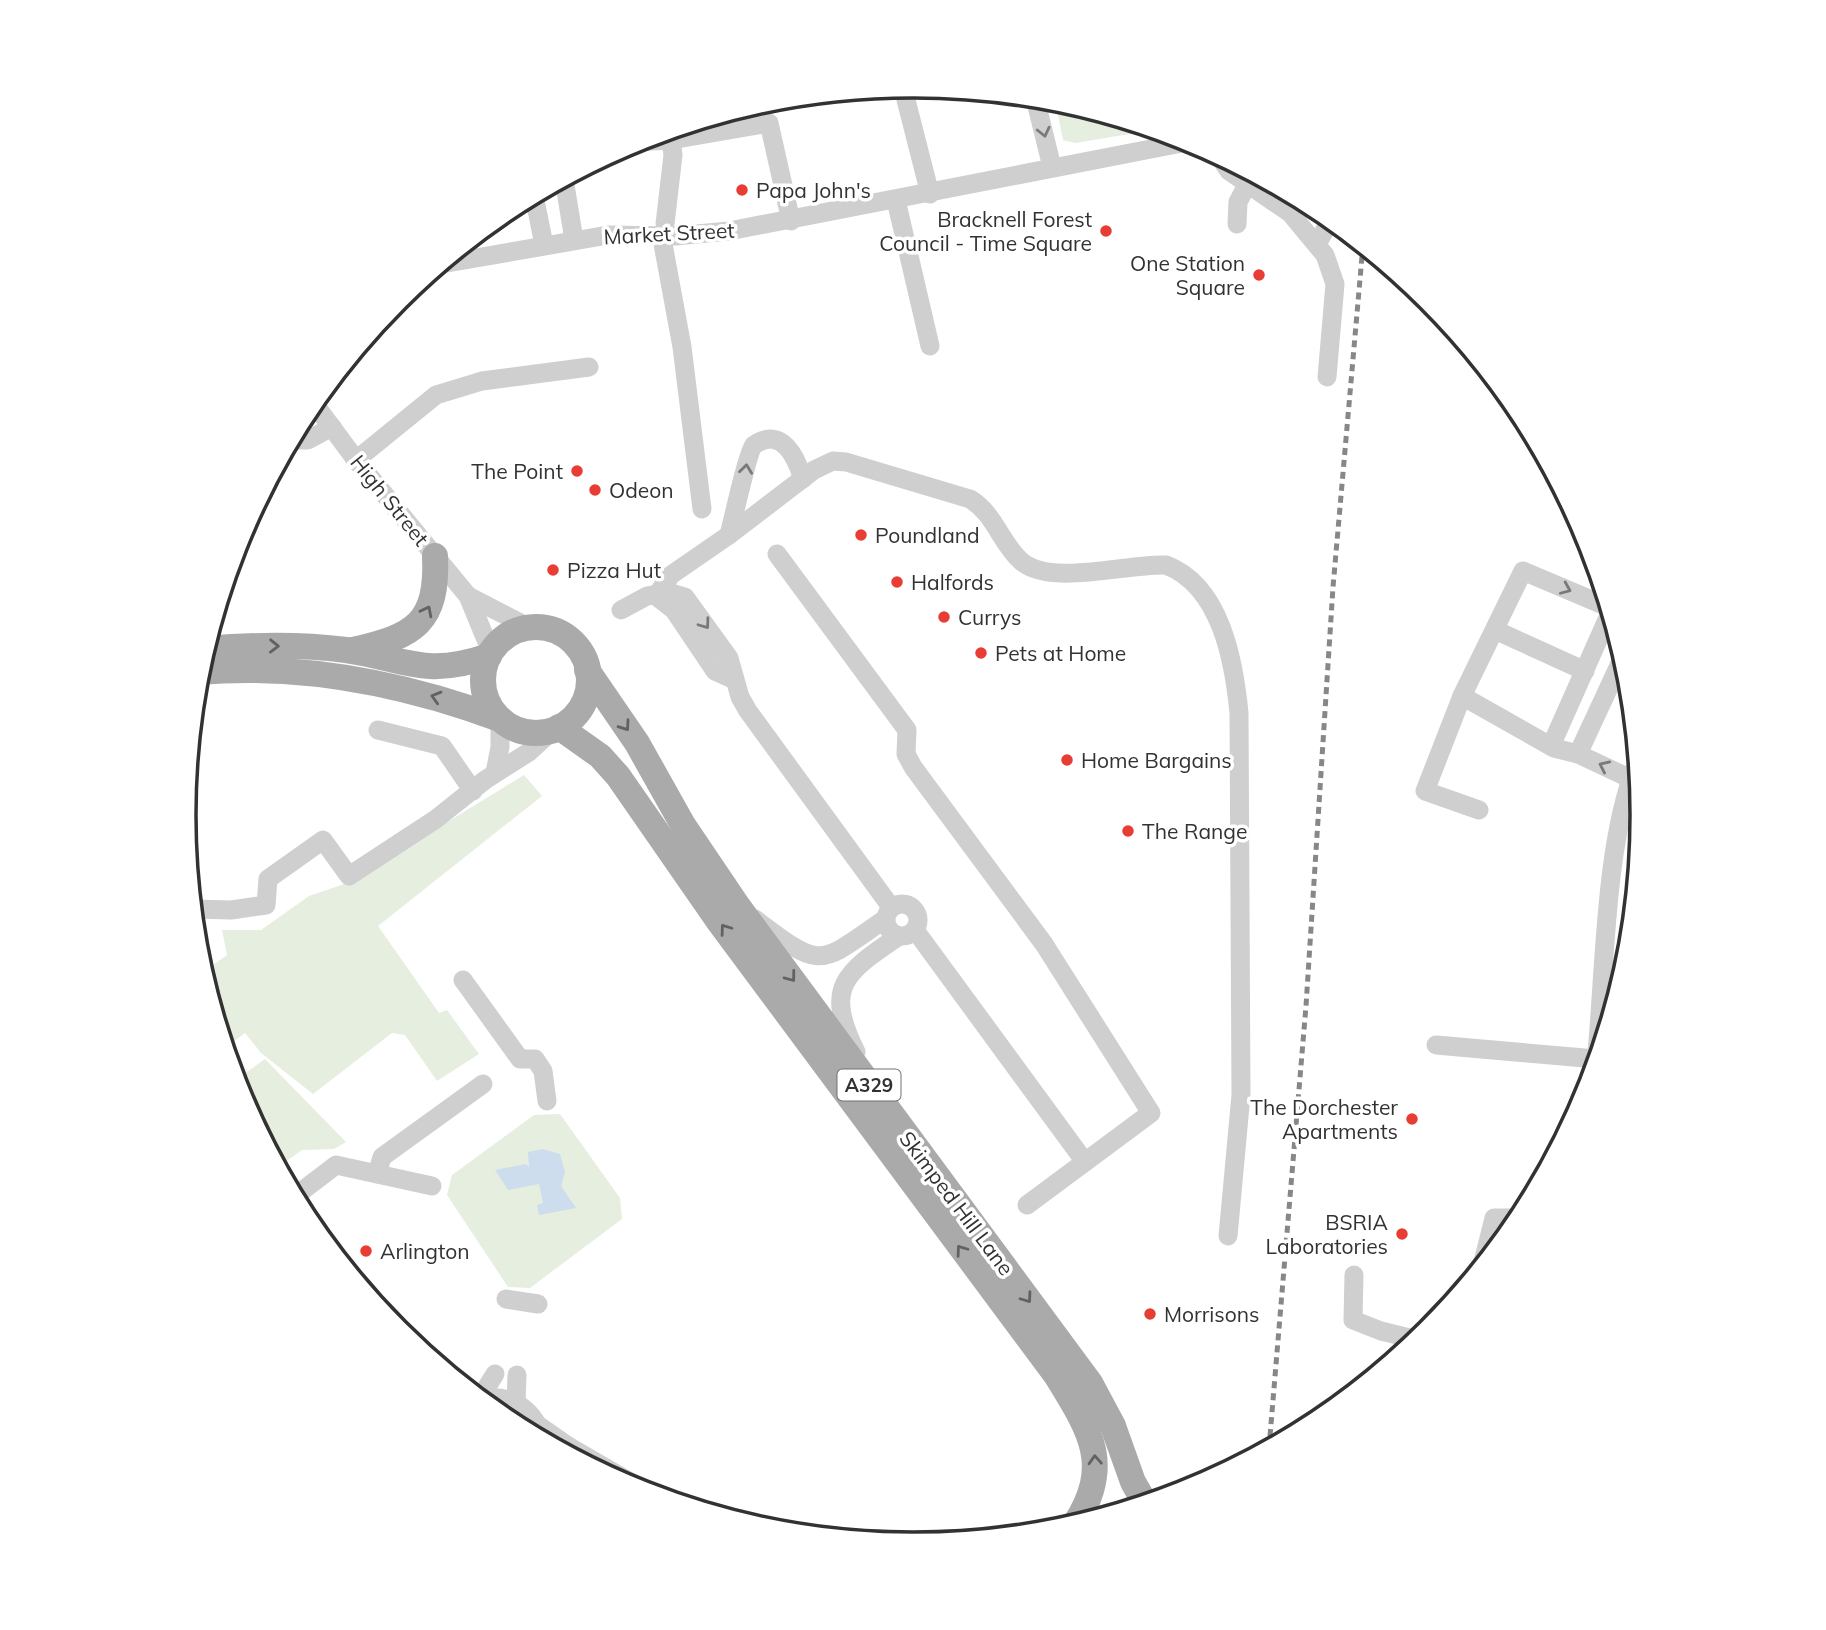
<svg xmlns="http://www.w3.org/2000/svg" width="1826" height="1630" font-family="Mulish,sans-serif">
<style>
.green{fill:#e6eee0}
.water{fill:#cdddee}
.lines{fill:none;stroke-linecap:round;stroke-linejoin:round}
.minor{stroke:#cfcfcf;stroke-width:19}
.major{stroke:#aaa;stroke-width:26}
.rail{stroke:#878787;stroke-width:5;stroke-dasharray:7 5;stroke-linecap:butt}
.oneway{stroke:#797979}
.oneway2{stroke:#626262}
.poi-dot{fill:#e83d35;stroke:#fff;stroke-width:2.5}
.labels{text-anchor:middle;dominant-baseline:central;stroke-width:7;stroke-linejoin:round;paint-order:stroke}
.shield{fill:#fff;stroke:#707070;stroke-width:2}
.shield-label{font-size:19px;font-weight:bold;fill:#323232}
.poi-label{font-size:21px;fill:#323232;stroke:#fff;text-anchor:start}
.street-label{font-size:21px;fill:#323232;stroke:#fff}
.rim{fill:none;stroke:#323232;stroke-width:3.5}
</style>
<rect width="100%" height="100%" fill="#fff"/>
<g class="green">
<path d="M1055,100H1056L1154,130L1075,143L1063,140Z"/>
<path d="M524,775L542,796L378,926L439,1013L447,1010L479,1054L437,1081L405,1035L392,1033L313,1094L261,1053L245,1033L225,1048L202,973L227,955L222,930H261L309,896L350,882Z"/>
<path d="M265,1059L346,1142L334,1149L302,1150L278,1167L235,1081Z"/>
<path d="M560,1114L620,1198L622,1219L530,1288L508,1287L447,1195L452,1175L534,1115Z"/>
</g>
<path class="water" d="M543,1149L560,1154L565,1172L561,1186L576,1208L539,1215L537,1205L543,1203L539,1184L508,1190L495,1170L526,1164L529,1167L528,1152Z"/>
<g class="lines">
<g class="minor">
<path d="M1035,98L1052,167"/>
<path d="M906,100L930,194"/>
<path d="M632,142L671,140L769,123L791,221"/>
<path d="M1219,156L1229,171L1290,213L1325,255L1335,284L1327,377"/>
<path d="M564,179L574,240"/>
<path d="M534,195L544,245"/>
<path d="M896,200L930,346"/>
<path d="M665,224L673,155L671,140"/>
<path d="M1237,224L1238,202L1247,185"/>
<path d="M663,244L682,347L702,509"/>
<path d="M1317,244L1331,219"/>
<path d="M441,264L608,235L675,236L729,231L1192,141"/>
<path d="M313,402L356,460L468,596L491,652"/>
<path d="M291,440H308L332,427"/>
<path d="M356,460L436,395L482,381L589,367"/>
<path d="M729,535C733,520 748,451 754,445C782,426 796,457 803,479"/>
<path d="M777,554L907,730L906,754L913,767L1044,944L1151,1113L1027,1205"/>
<path d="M468,596L530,628"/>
<path d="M656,596L671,575L729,535L814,470L833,461L846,462L970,499C995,514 1000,542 1021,561C1050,587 1129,563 1166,565C1221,586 1234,661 1239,713L1241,1095L1228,1236"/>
<path d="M656,596L674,610L715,671L735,680"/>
<path d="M621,610L647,596L668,592L685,597L729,658L740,697L748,711L891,907"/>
<path d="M1495,630L1585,671"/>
<path d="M1462,696L1554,748L1578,754L1631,779"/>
<path d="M378,730L442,746L473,791"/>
<path d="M1551,746L1610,613"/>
<path d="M1578,754L1623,657"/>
<path d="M495,773L500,747V719"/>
<path d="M1479,810L1425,791L1462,696L1523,571L1608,607"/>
<circle cx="902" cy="920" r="16"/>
<path d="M193,909L231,910L266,905L268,879L323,840L349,876L436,819L485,780L529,752L553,730"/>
<path d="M755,919C822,970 818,966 885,919"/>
<path d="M915,930L1085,1162"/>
<path d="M463,980L520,1059H535L543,1071L547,1101"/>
<path d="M1436,1045L1596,1059"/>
<path d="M856,1052C824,987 844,973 899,936"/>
<path d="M1596,1064C1605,975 1604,843 1637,763"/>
<path d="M377,1174L382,1157L483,1084"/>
<path d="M294,1197L336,1165L432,1186"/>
<path d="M1482,1266L1494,1218H1520"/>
<path d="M1354,1275L1353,1320L1381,1331L1418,1340"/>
<path d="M506,1299L538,1304"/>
<path d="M480,1398L495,1374"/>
<path d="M481,1399C509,1393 532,1408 542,1435"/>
<path d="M516,1404L517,1375"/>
<path d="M538,1425L568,1446L649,1493"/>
</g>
<g class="major">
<circle cx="536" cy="680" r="53"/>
<path d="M205,649C252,645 299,644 346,650C407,659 424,678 489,656"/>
<path d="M353,650C415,636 438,623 435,556"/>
<path d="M587,670L637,743L683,825L737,905L1090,1383L1113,1426L1133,1482L1145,1503"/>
<path d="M198,672C302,663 403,683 500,719"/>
<path d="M559,727L600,756L618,776L720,923L1056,1375C1089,1429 1114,1464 1075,1524"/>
</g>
<path class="rail" d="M1269,1448L1306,1006L1333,587L1363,245"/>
</g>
<defs><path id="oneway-chevron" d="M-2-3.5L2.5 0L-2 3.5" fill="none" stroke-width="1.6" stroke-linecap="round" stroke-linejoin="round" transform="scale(1.75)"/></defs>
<g class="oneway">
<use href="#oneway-chevron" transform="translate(1044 132) rotate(77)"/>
<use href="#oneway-chevron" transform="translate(746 469) rotate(-83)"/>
<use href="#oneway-chevron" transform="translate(1566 589) rotate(23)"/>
<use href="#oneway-chevron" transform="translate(705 624) rotate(54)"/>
<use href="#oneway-chevron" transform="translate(1604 766) rotate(-155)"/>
</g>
<g class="oneway2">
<use href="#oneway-chevron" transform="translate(427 611) rotate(-63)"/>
<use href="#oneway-chevron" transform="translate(274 646) rotate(1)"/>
<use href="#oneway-chevron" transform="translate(436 697) rotate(-164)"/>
<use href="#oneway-chevron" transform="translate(625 726) rotate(55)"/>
<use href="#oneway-chevron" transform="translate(725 929) rotate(-126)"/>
<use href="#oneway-chevron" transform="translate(791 977) rotate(53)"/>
<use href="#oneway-chevron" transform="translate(961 1250) rotate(-126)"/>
<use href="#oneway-chevron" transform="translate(1027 1298) rotate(54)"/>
<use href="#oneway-chevron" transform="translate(1095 1460) rotate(-93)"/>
</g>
<g class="poi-dot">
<circle cx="742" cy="190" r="7"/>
<circle cx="1106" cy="231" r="7"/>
<circle cx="1259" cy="275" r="7"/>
<circle cx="577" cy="471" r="7"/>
<circle cx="595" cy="490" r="7"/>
<circle cx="861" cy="535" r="7"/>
<circle cx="553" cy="570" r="7"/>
<circle cx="897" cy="582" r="7"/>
<circle cx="944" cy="617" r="7"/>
<circle cx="981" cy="653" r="7"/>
<circle cx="1067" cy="760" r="7"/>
<circle cx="1128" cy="831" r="7"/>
<circle cx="1412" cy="1119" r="7"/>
<circle cx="1402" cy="1234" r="7"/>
<circle cx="366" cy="1251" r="7"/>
<circle cx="1150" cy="1314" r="7"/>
</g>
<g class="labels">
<rect class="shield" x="837.5" y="1069.5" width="63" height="31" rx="5"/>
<g class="shield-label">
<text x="869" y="1085">A329</text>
</g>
<g class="poi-label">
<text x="756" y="190">Papa John's</text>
<text x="1092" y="219" text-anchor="end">Bracknell Forest<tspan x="1092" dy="24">Council - Time Square</tspan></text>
<text x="1245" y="263" text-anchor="end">One Station<tspan x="1245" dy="24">Square</tspan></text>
<text x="563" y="471" text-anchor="end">The Point</text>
<text x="609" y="490">Odeon</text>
<text x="875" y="535">Poundland</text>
<text x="567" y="570">Pizza Hut</text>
<text x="911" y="582">Halfords</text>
<text x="958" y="617">Currys</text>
<text x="995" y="653">Pets at Home</text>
<text x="1081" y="760">Home Bargains</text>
<text x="1142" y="831">The Range</text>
<text x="1398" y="1107" text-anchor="end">The Dorchester<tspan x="1398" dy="24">Apartments</tspan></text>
<text x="1388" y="1222" text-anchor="end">BSRIA<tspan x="1388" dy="24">Laboratories</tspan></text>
<text x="380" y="1251">Arlington</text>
<text x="1164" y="1314">Morrisons</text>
</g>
<g class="street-label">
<text transform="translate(669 233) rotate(-3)">Market Street</text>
<text transform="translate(390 500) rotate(51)">High Street</text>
<text transform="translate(957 1203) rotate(53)">Skimped Hill Lane</text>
</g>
</g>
<path d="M0 0H1826V1630H0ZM196 815a717 717 0 1 1 1434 0a717 717 0 1 1-1434 0Z" fill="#fff" fill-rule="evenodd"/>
<path class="rim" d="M196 815a717 717 0 1 1 1434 0a717 717 0 1 1-1434 0Z"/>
</svg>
